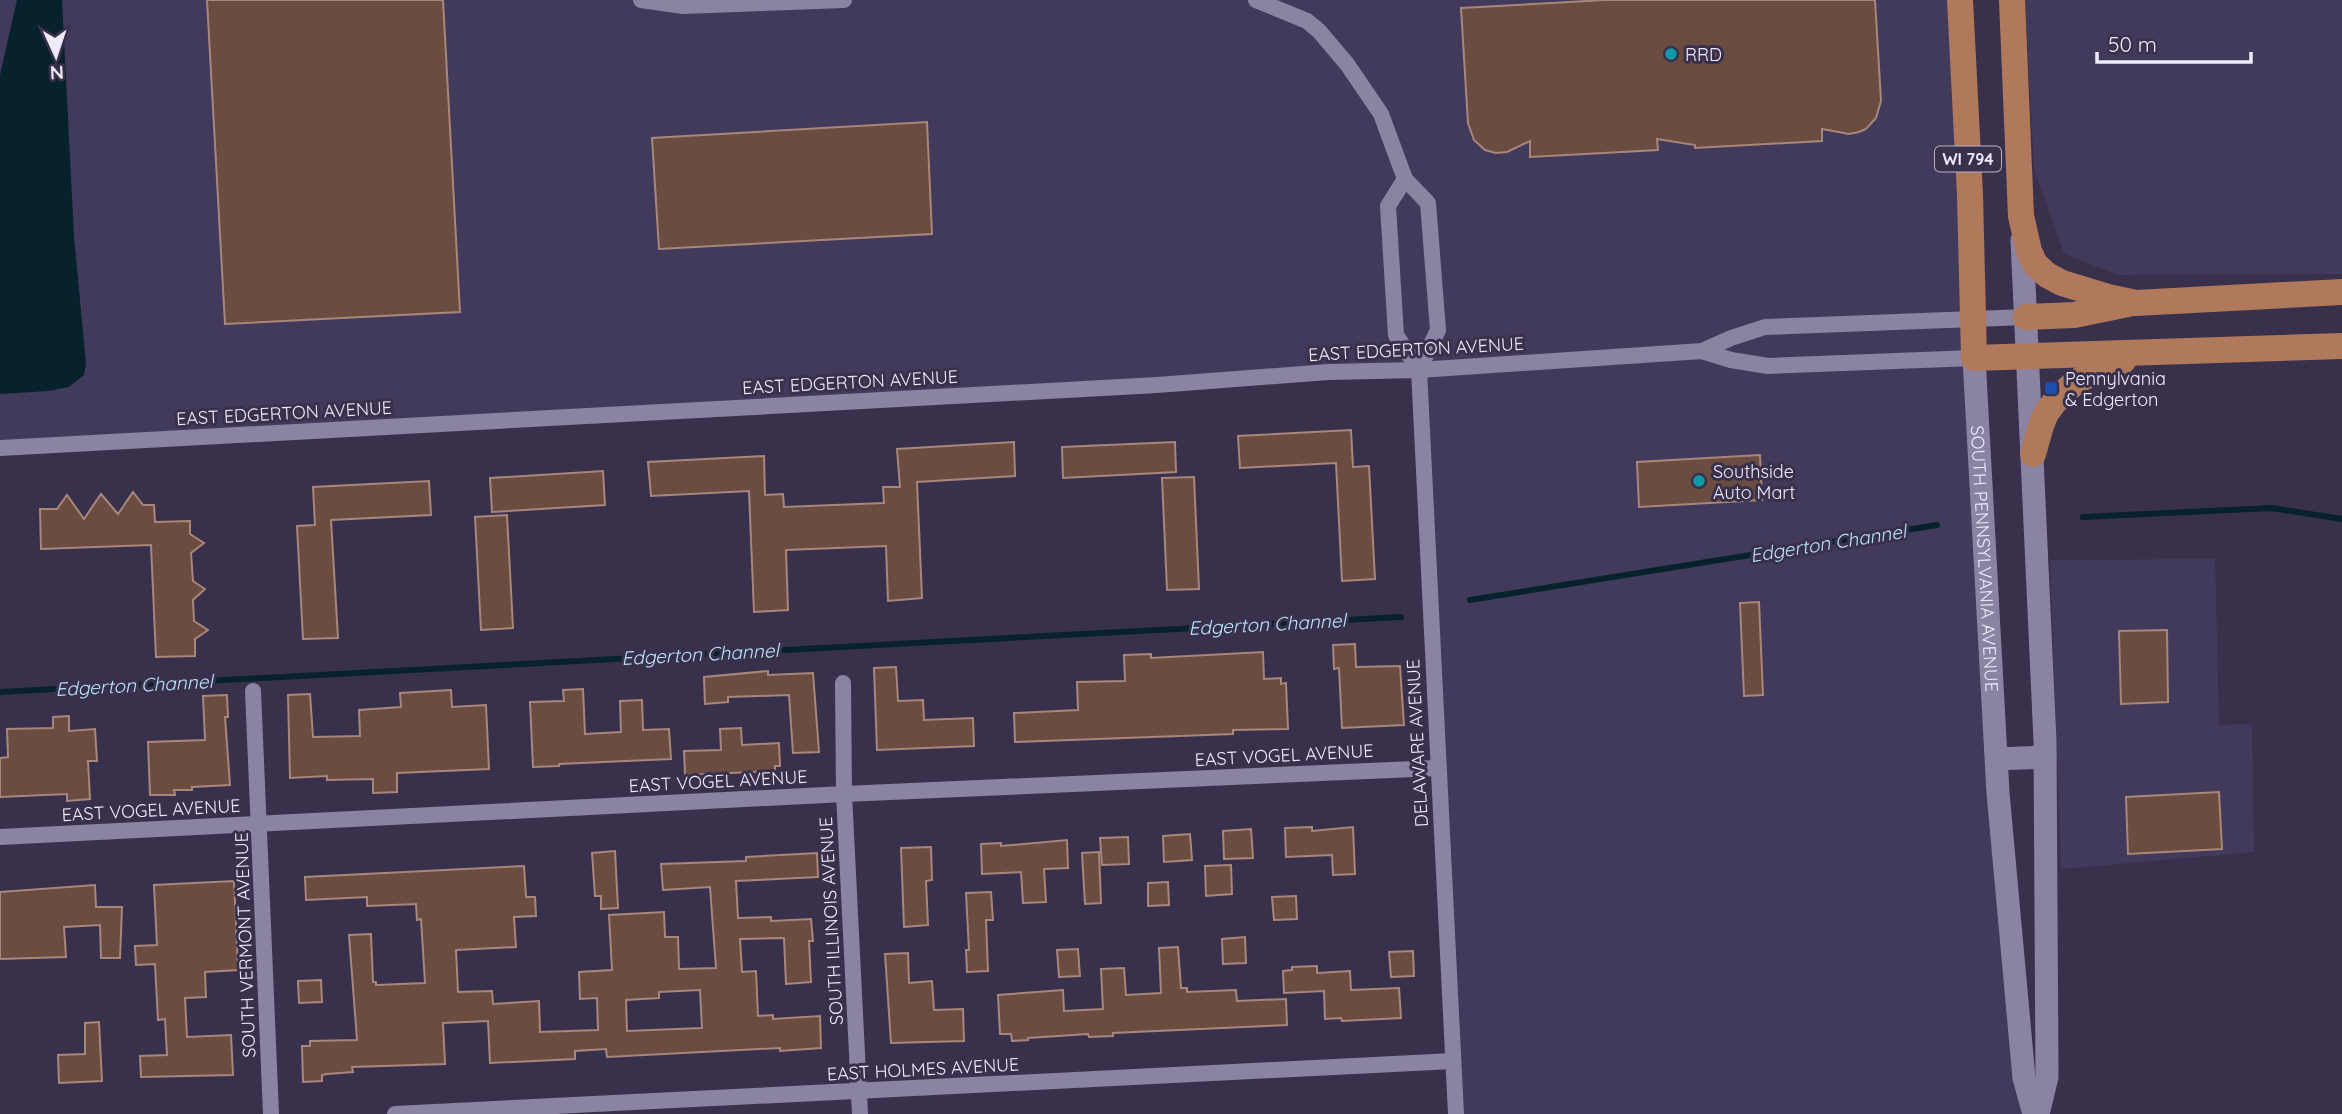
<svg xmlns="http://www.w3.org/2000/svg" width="2342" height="1114" font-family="Quicksand,sans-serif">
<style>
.built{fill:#423a5a}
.water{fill:#07222c}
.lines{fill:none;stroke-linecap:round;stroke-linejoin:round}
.stream{stroke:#07222c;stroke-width:6}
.building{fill:#6b4c41;stroke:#a9867b;stroke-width:2;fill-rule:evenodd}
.minor{stroke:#8b83a2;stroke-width:16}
.secondary{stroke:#8b83a2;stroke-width:23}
.primary{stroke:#b0795c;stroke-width:26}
.culture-dot{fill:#0f9aa8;stroke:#39314c;stroke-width:2.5}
.transit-dot{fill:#1a4fb4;stroke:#39314c;stroke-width:2.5}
.labels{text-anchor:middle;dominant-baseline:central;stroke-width:6;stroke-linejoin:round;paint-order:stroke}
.shield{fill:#39314c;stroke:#b8b2c6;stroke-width:2}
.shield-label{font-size:16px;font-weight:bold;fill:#eeeafb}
.poi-label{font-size:18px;fill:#eeeafb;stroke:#39314c;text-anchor:start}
.street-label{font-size:18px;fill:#eeeafb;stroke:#39314c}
.water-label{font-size:19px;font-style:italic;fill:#bae4f5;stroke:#39314c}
</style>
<rect width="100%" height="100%" fill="#39314c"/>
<g class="built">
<path d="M0,0H1960L1973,319L2034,1114H1456L1419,371L0,447Z"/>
<path d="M2025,0H2342V274L2119,275L2064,254L2034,168Z"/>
<path d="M2215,559L2219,725L2252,724L2254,852L2061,869L2050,560Z"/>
</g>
<path class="water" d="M17,0H62L74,236L86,364L84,375L69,387L48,391L0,394V75Z"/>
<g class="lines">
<g class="stream">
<path d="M2083,517L2271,508L2342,519"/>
<path d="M1470,600L1937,525"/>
<path d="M0,692L1401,617"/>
</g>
</g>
<g class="building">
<path d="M207,0H443L460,312L225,324Z"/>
<path d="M1605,0H1875L1881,101L1876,118L1866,129L1859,132L1849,134L1822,129V141L1695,148V145L1657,139L1658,150L1530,157V141L1507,152L1496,153L1485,150L1474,140L1468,123L1461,8Z"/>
<path d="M927,122L932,234L659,249L652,138Z"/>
<path d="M1351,430L1353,467L1369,466L1375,579L1342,581L1336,463L1240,468L1238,436Z"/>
<path d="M1014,442L1015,476L917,482L922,598L888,601L886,546L786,550L788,610L754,612L749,491L651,496L648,462L764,456L765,495L783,494L784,507L884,503L883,487H900L897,449Z"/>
<path d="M1175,442L1176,472L1063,478L1062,447Z"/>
<path d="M1760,455L1762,500L1639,507L1637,462Z"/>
<path d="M603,471L605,505L492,512L490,478Z"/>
<path d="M1194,477L1199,589L1167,590L1162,478Z"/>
<path d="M429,481L431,515L331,520L338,638L303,639L297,526L315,525L313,487Z"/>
<path d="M133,492L143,505H154L155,522L190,521V534L204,543L191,553L193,581L205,589L193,600L194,621L208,630L195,639V656L156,657L151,545L41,549L40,509H57L67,495L84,519L101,494L118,514Z"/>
<path d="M507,515L513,628L481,630L475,517Z"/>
<path d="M1759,602L1763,695L1744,696L1740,603Z"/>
<path d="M2167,630L2168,702L2121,704L2119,631Z"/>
<path d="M1355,644L1356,667L1400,666L1404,725L1342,728L1339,668L1334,669L1333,645Z"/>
<path d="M1263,652L1264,679L1281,678V684L1286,683L1288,729L1233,730V734L1015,742L1014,713L1078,710L1077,682L1125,681L1124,655L1151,654V658Z"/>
<path d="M896,667L898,701L923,700L924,720L973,718L974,746L877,750L874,668Z"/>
<path d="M768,671V675L813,673L819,752L793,753L789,695L728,697V702L705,704L704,677Z"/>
<path d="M583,689L585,734L621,732L620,701L642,700L643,730L669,729L671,759L559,764V766L533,767L530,702L564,701L563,690Z"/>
<path d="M451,690L452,707L486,705L489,769L397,773V792L373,793V779L327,780V776L290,778L288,695L310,694L313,737L360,736L359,710L401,707L400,693Z"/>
<path d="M227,695L228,717H225L230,785L192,787V790H174L175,795H150L148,742L205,740L203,696Z"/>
<path d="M69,716V731L95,729L97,761H88L90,799L67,801V794L0,797V758L8,757L7,729L53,728V717Z"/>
<path d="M741,728L742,745L779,743L780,766H775V771L685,775L684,751L721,750L720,729Z"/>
<path d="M2219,792L2222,849L2128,854L2126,797Z"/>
<path d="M1312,827V831L1353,827L1355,874L1333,875L1332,855L1286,857L1285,828Z"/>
<path d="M1251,829L1253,858L1224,859L1223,831Z"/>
<path d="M1190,834L1192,860L1164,862L1163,836Z"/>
<path d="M1128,837L1129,864L1102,865L1100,838Z"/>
<path d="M1067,840L1068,868L1044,869L1046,902L1023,903L1021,872L982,874L981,844L1001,843V846Z"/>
<path d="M931,847L932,880L926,881L928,925L904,927L901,848Z"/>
<path d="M615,851L618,908L601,909V896H595L592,853Z"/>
<path d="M1099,852L1101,903L1085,904L1082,853Z"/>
<path d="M817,853L818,877L736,881L738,918L771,917V921L811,919L813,941H809L811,982L786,984L784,938L740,939L742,972L756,971L758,1016L773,1015V1019L820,1016L821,1048L780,1051V1048L607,1057L606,1049L575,1051V1059L490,1063L488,1021L443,1023L445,1064L352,1067L353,1072L327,1074L322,1075V1081L303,1082L302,1046H310V1041L357,1040L349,935L371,934L373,982H376V985L425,983L421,919L417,920L416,904L367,906V897L306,900L305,877L524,866L526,897H535L536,916L514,917L516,947L456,950L458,992L492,991L493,1004L539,1001L540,1032L598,1030L597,998L580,999L579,972L612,970L609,915L664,912L665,937H678L679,969L716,968L710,887L663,890L661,864L746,861V857ZM700,990L702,1028L627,1031L626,1000L659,998V992Z"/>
<path d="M1231,865L1232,894L1206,896L1205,866Z"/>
<path d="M234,881L238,970L205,972L206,997L185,998L187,1037L231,1035L233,1075L141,1077L140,1056L167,1055L165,1019L158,1020L155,964L136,965L135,946L157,945L154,885Z"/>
<path d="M1168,882L1169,905L1148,906V883Z"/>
<path d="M95,885L96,907H122L120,958H101L100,925L64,927L66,957L0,959V892Z"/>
<path d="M991,892L993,920H986L988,971L967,972L966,950H969L966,893Z"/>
<path d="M1296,896L1297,919L1274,920L1272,897Z"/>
<path d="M1245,937L1246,963L1223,964L1222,939Z"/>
<path d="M1178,947L1181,988H1187V992L1236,990L1237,1001L1286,999L1287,1025L1113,1033V1036L1089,1037L1088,1034L1028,1038V1040L1012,1041L1011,1034H1000L998,995L1063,990L1064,1011L1103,1009L1101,969L1124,968L1126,995L1161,993L1159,948Z"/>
<path d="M1078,949L1080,976L1059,977L1057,950Z"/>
<path d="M1413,951L1414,976L1391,977L1389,952Z"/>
<path d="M908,953L909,983L932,981L934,1010L963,1009L964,1041L891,1043L885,954Z"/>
<path d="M1317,966V973L1350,971L1351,990L1399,988L1401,1018L1342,1021L1341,1018L1325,1019L1324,991L1284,993L1283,971L1292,970V967Z"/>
<path d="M321,980L322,1002L299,1003L298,981Z"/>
<path d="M99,1022L102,1081L59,1083L58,1055L85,1054V1023Z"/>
</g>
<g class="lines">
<g class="minor">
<path d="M641,0L683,6L844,0"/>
<path d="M1256,0L1307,21L1319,31L1347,64L1381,114L1405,179L1428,203L1438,330L1419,370L1456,1114"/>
<path d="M1405,179L1388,206L1396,335L1419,370"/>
<path d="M1702,351L1731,338L1765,327L2026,317"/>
<path d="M0,448L1157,385L1328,372L1419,370L1702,351L1731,360L1768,366L1974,358"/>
<path d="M843,683L844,794L860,1114"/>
<path d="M253,691L271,1114"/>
<path d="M0,837L844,794L1437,768"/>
<path d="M395,1114L1453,1061"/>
</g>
<g class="secondary">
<path d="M2022,240L2045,741L2047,1077L2038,1114"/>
<path id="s1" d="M1974,358L1998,793L2024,1078L2034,1114"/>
<path d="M1997,759L2045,757"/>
</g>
<g class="primary">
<path d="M1960,0L1970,195L1974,358L2342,346"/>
<path d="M2012,0L2021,216L2029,251L2035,264L2047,275L2062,283L2108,297L2136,303L2342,292"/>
<path d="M2026,317L2074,315L2128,304"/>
<path d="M2033,454C2037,441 2040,424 2047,412C2066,384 2092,370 2123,361"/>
</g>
</g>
<g class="culture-dot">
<circle cx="1671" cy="54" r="7"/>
<circle cx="1699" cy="481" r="7"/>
</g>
<rect class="transit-dot" x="2044" y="381" width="14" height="14" rx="3.5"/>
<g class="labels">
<rect class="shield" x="1935" y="146.5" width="66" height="25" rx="5"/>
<g class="shield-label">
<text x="1968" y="159">WI 794</text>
</g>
<g class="poi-label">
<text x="1685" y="54">RRD</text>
<text x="2065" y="378">Pennylvania<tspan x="2065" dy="21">&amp; Edgerton</tspan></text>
<text x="1713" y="471">Southside<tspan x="1713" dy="21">Auto Mart</tspan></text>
</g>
<g class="street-label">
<text transform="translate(1416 349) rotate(-3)">EAST EDGERTON AVENUE</text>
<text transform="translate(850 382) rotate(-3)">EAST EDGERTON AVENUE</text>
<text transform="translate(284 413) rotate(-3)">EAST EDGERTON AVENUE</text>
<text stroke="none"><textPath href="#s1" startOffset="201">SOUTH PENNSYLVANIA AVENUE</textPath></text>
<text transform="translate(1417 743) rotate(-93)">DELAWARE AVENUE</text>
<text transform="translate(1284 755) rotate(-3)">EAST VOGEL AVENUE</text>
<text transform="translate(718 781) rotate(-3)">EAST VOGEL AVENUE</text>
<text transform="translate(151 810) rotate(-3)">EAST VOGEL AVENUE</text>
<text transform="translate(831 921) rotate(-93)">SOUTH ILLINOIS AVENUE</text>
<text transform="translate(245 945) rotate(-92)">SOUTH VERMONT AVENUE</text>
<text transform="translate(923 1069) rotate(-3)">EAST HOLMES AVENUE</text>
</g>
<g class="water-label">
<text transform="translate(1828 543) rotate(-9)">Edgerton Channel</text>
<text transform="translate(1267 624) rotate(-3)">Edgerton Channel</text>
<text transform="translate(700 654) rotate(-3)">Edgerton Channel</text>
<text transform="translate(134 685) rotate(-3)">Edgerton Channel</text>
</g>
</g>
<g transform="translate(56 56) rotate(177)" stroke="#39314c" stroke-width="5" paint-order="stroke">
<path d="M0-5L12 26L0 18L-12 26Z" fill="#eeeafb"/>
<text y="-10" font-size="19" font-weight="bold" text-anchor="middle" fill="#eeeafb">N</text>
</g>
<path d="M2097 52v10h154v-10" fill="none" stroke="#eeeafb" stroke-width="3.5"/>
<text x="2108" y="52" font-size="21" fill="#eeeafb" stroke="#39314c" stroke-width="5" paint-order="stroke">50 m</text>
</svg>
